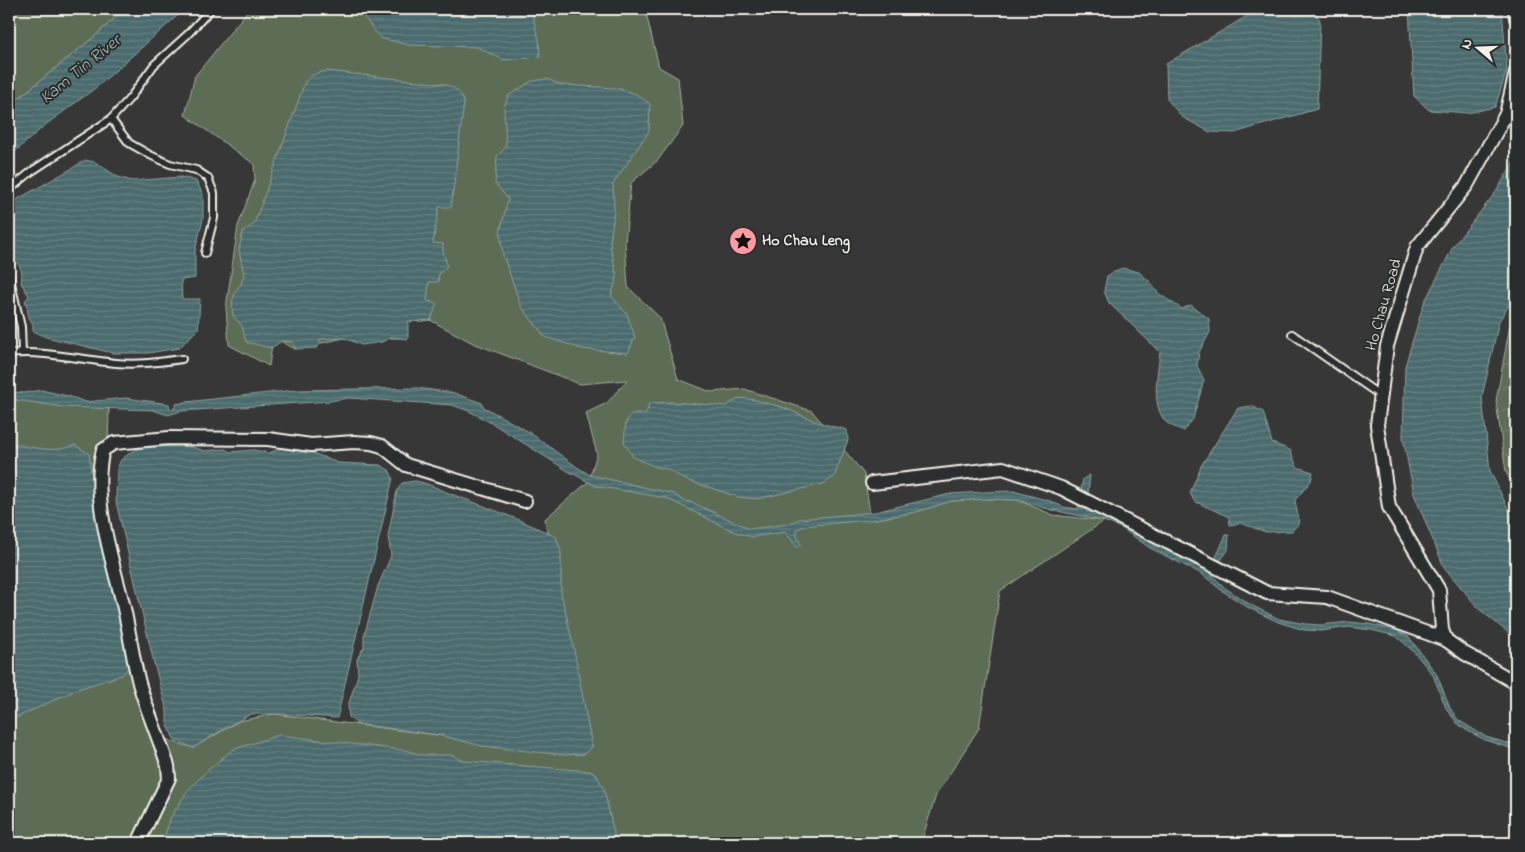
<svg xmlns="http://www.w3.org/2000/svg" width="1525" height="852" font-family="'Indie Flower',sans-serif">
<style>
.grass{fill:#5b6c55;stroke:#a8ae9e}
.forest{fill:url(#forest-crowns);stroke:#a8ae9e}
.water{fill:url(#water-rules);stroke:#8fa19e}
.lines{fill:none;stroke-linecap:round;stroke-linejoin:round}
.service-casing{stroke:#f4f1e8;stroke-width:10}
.minor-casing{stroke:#f4f1e8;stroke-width:16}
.service{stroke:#2a2d2e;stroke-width:6}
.minor{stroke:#2a2d2e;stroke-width:12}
.labels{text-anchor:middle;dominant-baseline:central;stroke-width:4;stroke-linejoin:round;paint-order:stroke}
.poi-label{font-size:16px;font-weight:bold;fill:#f4f1e8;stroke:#2a2d2e;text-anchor:start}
.street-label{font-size:16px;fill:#f4f1e8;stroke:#2a2d2e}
.water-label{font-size:18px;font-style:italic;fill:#a8b5b1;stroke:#2a2d2e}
</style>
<defs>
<pattern id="forest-crowns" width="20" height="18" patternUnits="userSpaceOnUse" patternTransform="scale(1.25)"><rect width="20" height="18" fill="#5b6c55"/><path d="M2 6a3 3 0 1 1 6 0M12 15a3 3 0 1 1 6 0" fill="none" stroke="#73816d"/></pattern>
<pattern id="water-rules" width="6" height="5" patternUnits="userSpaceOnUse" patternTransform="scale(1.25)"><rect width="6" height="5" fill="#4c6b6d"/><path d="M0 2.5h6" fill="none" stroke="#668182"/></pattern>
</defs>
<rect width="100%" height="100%" fill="#383737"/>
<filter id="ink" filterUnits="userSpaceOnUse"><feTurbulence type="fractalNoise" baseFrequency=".02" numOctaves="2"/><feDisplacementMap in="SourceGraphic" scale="10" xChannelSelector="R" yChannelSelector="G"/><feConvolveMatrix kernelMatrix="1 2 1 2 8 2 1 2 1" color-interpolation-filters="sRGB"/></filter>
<g filter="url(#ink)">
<g class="grass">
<path d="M9,9H125L94,37L9,106Z"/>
<path d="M249,9H645L659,67L678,78L683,126L658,160L631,183L625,242L628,287L660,318L678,379L711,392L744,389L812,411L864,474L871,520L916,512L951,501L984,499L1018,500L1053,515L1104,521L1000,591L979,728L936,795L921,843H9V398L109,409L108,447L101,498L159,737L193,748L239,721L274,714L583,754L592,747L545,519L588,482L597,454L586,413L607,403L627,380L580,384L473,343L430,320L408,322L401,338H344L295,349L273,337L269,366L229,345L226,308L238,226L255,180L254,164L185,115L195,76Z"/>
</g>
<path class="forest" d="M1516,315V491L1506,472L1496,401L1510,325Z"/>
<g class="water">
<path d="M125,9H185L98,86L44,126L9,157V106L94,37Z"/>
<path d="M358,9H531L539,40L540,57L504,60L477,47L409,45L380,38Z"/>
<path d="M1259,9H1312L1320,20L1317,109L1234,133L1210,132L1182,117L1167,99L1166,64Z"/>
<path d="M1409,9H1502L1507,70L1495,107L1468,113L1429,110L1414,96Z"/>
<path d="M327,71L444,84C455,88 461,91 464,103L451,207H439L433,243L443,244V251L447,266L439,274L438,282H429L427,301L437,303L431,320L408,322V339L391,337L382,342L362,345L344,338L320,339V344L317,348L295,349L293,342L282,341L271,348L246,342L242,326L233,316L232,302L236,290L241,284L244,275L239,250L241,239L243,232L254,224L257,216L305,82C311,74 317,73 327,71Z"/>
<path d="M547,79L561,85L617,88L636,94L650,104L649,131L613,184L614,211L610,244L617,277L611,296L627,314L635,337L628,353L582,349L545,337L521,306L503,255L500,232L508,199L495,183L497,156L506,147L504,108L508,96L532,81Z"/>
<path d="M1516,158V294L1499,321L1482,397L1490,471L1516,525V639L1479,609L1444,567L1414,494L1403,438L1405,366L1424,303L1454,245L1496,192Z"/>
<path d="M85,160L95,162L118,177L132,181L181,177L196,181L203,194V219L195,251V278L181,280L182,299H200L198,329L179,348L148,353H113L46,337L33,331V324C25,313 30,311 25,301L29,296L21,283C23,273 22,267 14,260V253L9,250V204L71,169Z"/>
<path d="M1122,268L1139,272L1149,281L1159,294L1182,309L1191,305L1209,319L1210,332L1199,352L1197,366L1204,380L1193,419L1184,431C1178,428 1170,426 1166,422C1150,404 1158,373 1160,352L1109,303L1104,291L1107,276Z"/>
<path d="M9,387L14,392L24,393L41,390L68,396L86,402L126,398L169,404L170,409H174L176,404L186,402L296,390L417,388L454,393L482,403V406L529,432L577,467L590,475L674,494L682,500L693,503L750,529L788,524L800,519L875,512L950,494L984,492L1013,491L1050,501L1063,507L1078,509L1083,479L1090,475L1086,511L1104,516L1132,529L1150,541L1202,567L1208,569L1212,566L1226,535H1229L1228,550L1211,574L1225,588L1251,605L1279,619L1305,624L1322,625L1349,622L1369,624L1396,630L1409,637L1437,675L1450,708L1458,720L1486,737L1516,746V750L1485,740L1466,730L1457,723L1446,708L1433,675L1414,652L1396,636L1371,630L1349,627L1321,631L1304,630L1278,622L1249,608L1221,590L1202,574L1150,548L1123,529L1104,521L1048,509L1018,500L989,499L951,501L916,512L870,520L804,526L797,529V536L801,545L797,547L785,532L752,537L735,532L666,498L596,486L568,471L495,425L469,411L452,405L348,398L330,401L181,411L168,415L153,410L63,407L9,399Z"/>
<path d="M740,398L755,400L782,407L820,423L847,430L848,440L834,477L823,484L757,499L738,497L705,486L686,480L667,469L656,467L633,457L624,442L626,422L631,414H646L649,403L672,402L726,406Z"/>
<path d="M1252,406L1263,412L1272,443L1290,450L1297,467L1313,472L1311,481L1295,500L1299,523L1292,531L1266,532L1240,523L1230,525L1229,517L1194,501L1190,493L1201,466L1238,408Z"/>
<path d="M9,443C31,447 54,454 75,445L89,454L96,511L129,642V667L122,675L78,689L9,721Z"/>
<path d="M188,446L205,451L225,449L230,452L254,450L269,453L281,448L313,453L338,463L380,465L389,470L393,478L337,718L281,714H251L225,728L193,748L174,739L167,723V711L154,663L116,502L117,469L121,460L132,451L145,447Z"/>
<path d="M415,481C428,483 439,489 451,494C487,507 522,520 556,537L561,552V592L574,649L592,747L584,754L564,755L482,746L439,735L357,724L349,717L348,706L358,675L357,659L364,647V636L378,586L391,556L388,536L397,491L402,483Z"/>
<path d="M279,735L409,751L421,755H452L464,761L589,771L596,774L604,789L616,843H162L171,817L188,790L209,769L232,750Z"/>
</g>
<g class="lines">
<g class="service-casing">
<g id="service">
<path d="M111,119L129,143L150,155L170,164L196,170L208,178L214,193V218L205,253"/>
<path d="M9,190L32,171L111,119L130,98L154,65L187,35L211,9"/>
<path d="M9,274L21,327L22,353"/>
<path d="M1292,334L1381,396"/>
<path d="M9,354C45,350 81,360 116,363C138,365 160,362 182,359"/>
</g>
</g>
<g class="minor-casing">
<g id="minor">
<path d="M1515,9L1516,18"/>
<path d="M1516,72L1506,114L1467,185L1417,247L1387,346L1377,425L1389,507L1439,590L1442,630L1446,640L1464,653L1516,683"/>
<path d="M872,483L1003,468L1061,488L1267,593L1327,597L1446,640"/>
<path d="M138,843L169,778L168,766C159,738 147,711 139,683C132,656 129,627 122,600C111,556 91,494 103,450L114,443L169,438L268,439L311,445L354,442L371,443L382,446L406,465L525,501"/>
</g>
</g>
<use href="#service" class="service"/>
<use href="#minor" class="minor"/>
</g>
</g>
<defs>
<g id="sight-disc" transform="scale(1.4375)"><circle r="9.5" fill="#ff9aa2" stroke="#2a2d2e"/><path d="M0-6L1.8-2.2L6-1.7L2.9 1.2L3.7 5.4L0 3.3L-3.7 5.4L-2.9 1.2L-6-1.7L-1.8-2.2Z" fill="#111"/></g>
</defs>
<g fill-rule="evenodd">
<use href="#sight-disc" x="743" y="241"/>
</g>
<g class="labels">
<g class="poi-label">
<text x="762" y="241">Ho Chau Leng</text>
</g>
<g class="street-label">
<text transform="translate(1384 305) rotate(-74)">Ho Chau Road</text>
</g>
<g class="water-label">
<text transform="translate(81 70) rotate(-39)">Kam Tin River</text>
</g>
</g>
<rect width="1525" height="852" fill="none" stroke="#2a2d2e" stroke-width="30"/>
<rect x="15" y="15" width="1495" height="822" fill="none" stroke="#f4f1e8" stroke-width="2" filter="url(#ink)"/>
<g transform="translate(1478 48) rotate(289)" stroke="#2a2d2e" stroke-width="4" paint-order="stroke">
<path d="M0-4L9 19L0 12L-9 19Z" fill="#f4f1e8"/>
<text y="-8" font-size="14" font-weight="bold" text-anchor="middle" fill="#f4f1e8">N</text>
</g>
</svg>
